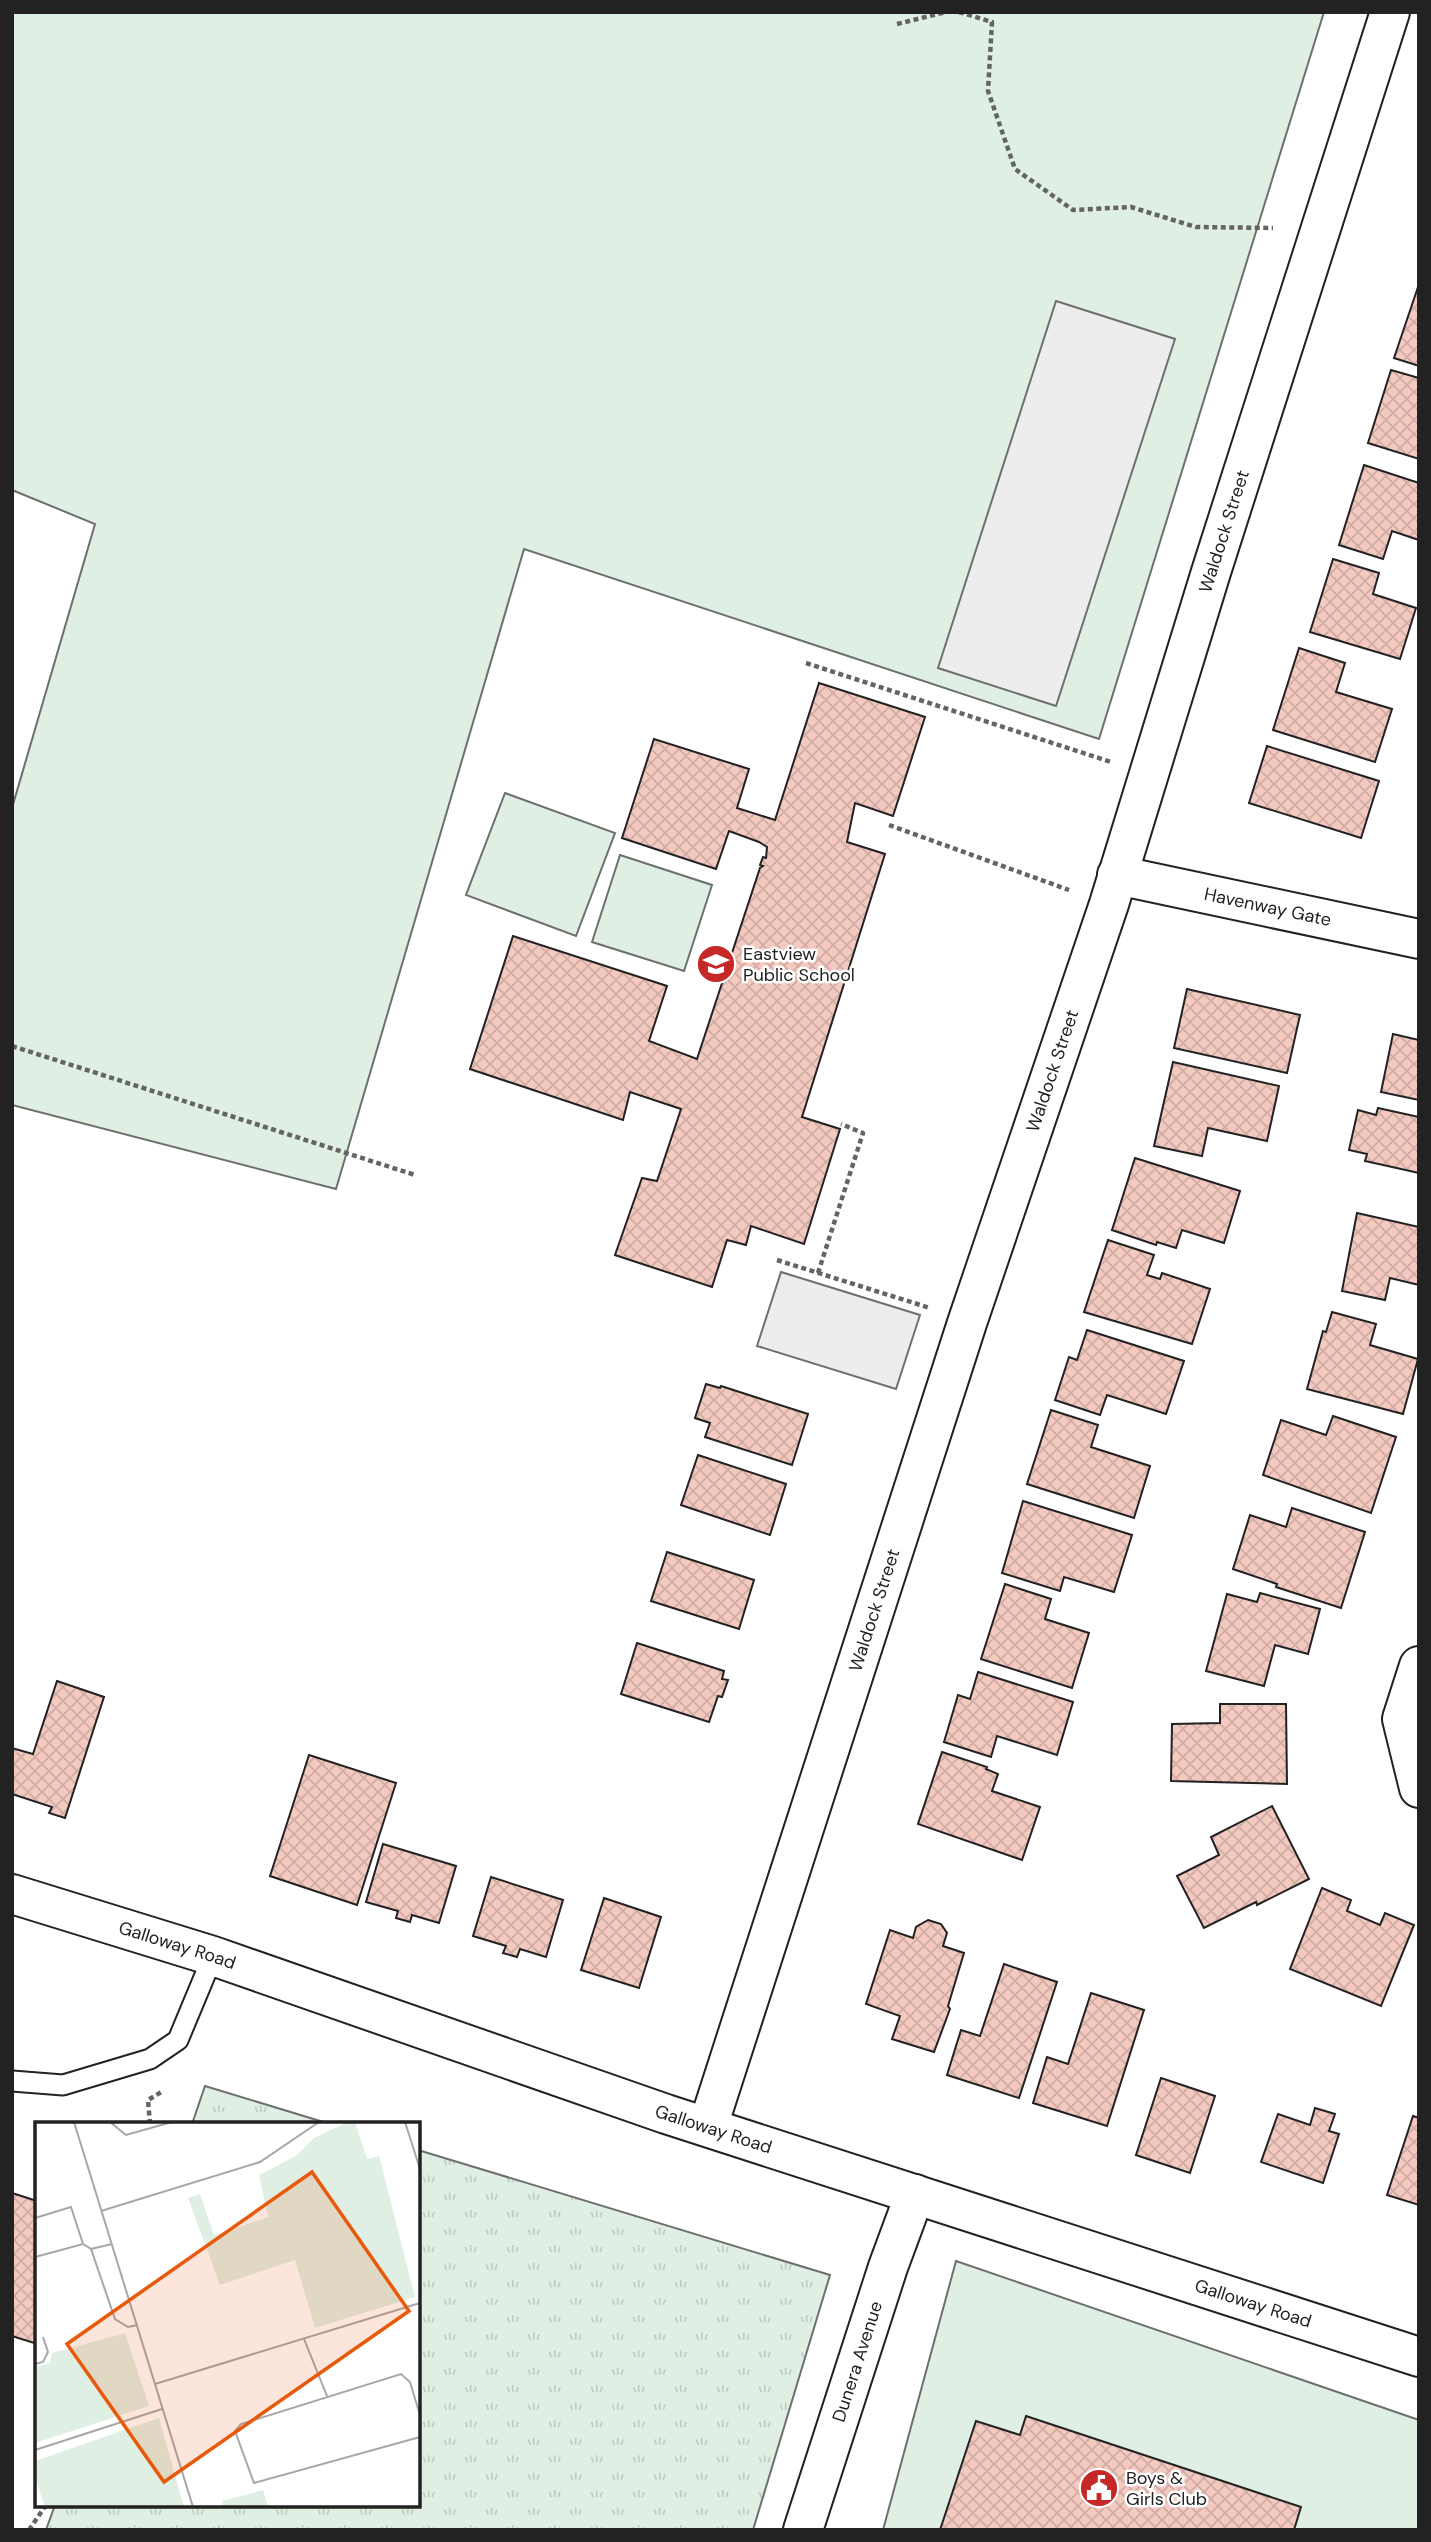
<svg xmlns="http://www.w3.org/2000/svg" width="1431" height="2542" font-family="'DM Sans',sans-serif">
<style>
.grass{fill:url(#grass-tufts);stroke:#6f6f6f;stroke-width:2}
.green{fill:#e0efe3;stroke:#6f6f6f;stroke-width:2}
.parking{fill:#ededed;stroke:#6f6f6f;stroke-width:2}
.building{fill:url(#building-cross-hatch);stroke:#222;stroke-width:2}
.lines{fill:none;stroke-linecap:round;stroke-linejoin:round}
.lane-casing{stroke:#222;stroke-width:23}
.street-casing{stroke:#222;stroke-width:42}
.secondary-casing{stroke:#222;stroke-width:42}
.path{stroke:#646464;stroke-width:4.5;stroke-dasharray:5 3.5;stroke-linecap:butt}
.lane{stroke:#fff;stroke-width:19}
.street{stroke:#fff;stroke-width:38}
.secondary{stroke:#fff;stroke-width:38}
.labels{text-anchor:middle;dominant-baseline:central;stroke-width:5;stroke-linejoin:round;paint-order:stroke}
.street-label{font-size:18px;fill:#222;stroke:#fff}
.poi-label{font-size:18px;fill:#222;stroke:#fff;text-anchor:start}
.inset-road{fill:none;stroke:#a7a7a7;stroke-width:2}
.view{fill:#e8590c;fill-opacity:0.15;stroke:#e8590c;stroke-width:3.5}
.inset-edge{fill:none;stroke:#222;stroke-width:3.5}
</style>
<defs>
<pattern id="grass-tufts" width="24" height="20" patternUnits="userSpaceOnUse" patternTransform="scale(1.75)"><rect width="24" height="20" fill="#e0efe3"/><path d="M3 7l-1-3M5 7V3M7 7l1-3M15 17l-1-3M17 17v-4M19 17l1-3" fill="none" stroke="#c0cdc2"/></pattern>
<pattern id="building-cross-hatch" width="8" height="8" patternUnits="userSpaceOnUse" patternTransform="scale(1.75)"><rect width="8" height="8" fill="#f3c9c0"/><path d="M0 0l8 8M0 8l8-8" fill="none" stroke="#d0aca5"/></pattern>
</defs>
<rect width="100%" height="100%" fill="#fff"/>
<g class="grass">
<path d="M205,2086L330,2124H192Z"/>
<path d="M418,2150L830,2275L753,2530H46L55,2505H418Z"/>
</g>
<g class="green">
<path d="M12,12H1324L1099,739L524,549L336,1189L12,1105V808L95,524L12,490Z"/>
<path d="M505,793L615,833L576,936L466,895Z"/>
<path d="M620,855L712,885L684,971L592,942Z"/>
<path d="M956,2261L1419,2420V2530H883Z"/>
</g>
<g class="parking">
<path d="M1056,301L1175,339L1056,706L938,668Z"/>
<path d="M781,1272L920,1315L896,1389L757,1346Z"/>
</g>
<g class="building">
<path d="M1419,284V366L1394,358Z"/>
<path d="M1391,370L1419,378V459L1368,443Z"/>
<path d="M1364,465L1419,483V540L1392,531L1383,559L1339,545Z"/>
<path d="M1333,559L1379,573L1373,594L1416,608L1400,659L1310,632Z"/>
<path d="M1299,648L1345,663L1336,692L1392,709L1375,762L1273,730Z"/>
<path d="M819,683L925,717L893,816L855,803L847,842L885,854L802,1117L840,1129L804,1244L751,1226L746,1245L727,1240L712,1287L615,1255L642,1178L657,1181L681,1109L630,1092L623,1120L470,1069L513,936L667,986L649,1041L697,1059L760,868L763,866L760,865L763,857L766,858L767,847L759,842L729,831L716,869L622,838L654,739L749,769L737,808L775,820Z"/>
<path d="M1267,746L1379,781L1361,838L1249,803Z"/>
<path d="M1187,989L1300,1015L1287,1073L1174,1048Z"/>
<path d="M1393,1034L1419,1040V1100L1381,1092Z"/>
<path d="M1173,1062L1279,1086L1267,1141L1208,1128L1202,1156L1154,1146Z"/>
<path d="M1378,1108L1419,1117V1173L1365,1161L1367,1154L1349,1150L1358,1110L1376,1115Z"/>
<path d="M1135,1158L1240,1191L1224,1243L1182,1230L1176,1248L1157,1242L1156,1245L1112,1230Z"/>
<path d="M1357,1213L1419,1227V1285L1390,1278L1385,1300L1342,1291Z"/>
<path d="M1108,1240L1154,1255L1147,1275L1160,1279L1162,1273L1210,1289L1192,1344L1084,1312Z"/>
<path d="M1332,1312L1376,1324L1370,1345L1418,1359L1403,1414L1307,1389L1323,1331L1326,1332Z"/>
<path d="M1087,1330L1184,1361L1166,1414L1107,1395L1100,1415L1055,1400L1069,1357L1077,1360Z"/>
<path d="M706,1384L720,1388L721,1386L808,1414L792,1465L705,1437L710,1423L695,1418Z"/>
<path d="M1051,1410L1098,1425L1091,1447L1150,1466L1134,1518L1027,1484Z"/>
<path d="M1333,1416L1396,1437L1371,1513L1263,1475L1281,1420L1326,1435Z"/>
<path d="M698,1455L786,1484L770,1535L681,1505Z"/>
<path d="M1023,1501L1132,1535L1114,1592L1064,1577L1060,1591L1002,1573Z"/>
<path d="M1292,1508L1365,1532L1341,1608L1276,1587L1277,1584L1233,1569L1250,1515L1286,1527Z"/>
<path d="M667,1552L754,1580L739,1629L651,1601Z"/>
<path d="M1005,1584L1051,1599L1045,1619L1089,1633L1072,1688L981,1659Z"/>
<path d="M1260,1593L1320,1609L1308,1654L1275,1645L1264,1686L1206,1671L1227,1594L1257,1602Z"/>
<path d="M637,1643L724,1671L722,1679L728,1680L722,1697L718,1696L709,1722L621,1694Z"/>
<path d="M978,1672L1073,1702L1057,1755L997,1736L991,1757L944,1742L958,1695L970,1699Z"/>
<path d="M57,1681L104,1697L65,1818L49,1813L52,1807L12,1794V1748L33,1754Z"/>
<path d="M1220,1704H1286L1287,1784L1171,1781L1172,1724L1220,1723Z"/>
<path d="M942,1752L987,1767L986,1769L998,1774L992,1791L1040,1807L1022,1860L918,1824Z"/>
<path d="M309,1755L396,1783L357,1905L270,1876Z"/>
<path d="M1272,1806L1309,1879L1257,1905L1256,1902L1204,1928L1177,1876L1219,1855L1211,1837Z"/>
<path d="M383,1844L456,1866L439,1923L412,1915L410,1922L396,1918L398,1911L366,1902Z"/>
<path d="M491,1877L563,1900L546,1957L520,1949L517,1957L503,1953L506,1946L473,1936Z"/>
<path d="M1322,1888L1351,1900L1347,1911L1380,1925L1385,1913L1414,1925L1381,2006L1290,1969Z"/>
<path d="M604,1898L661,1917L639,1988L581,1970Z"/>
<path d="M928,1920L941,1924L947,1933L943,1946L964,1953L948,2006L950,2009L934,2052L892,2039L900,2016L866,2004L890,1930L913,1938L916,1927Z"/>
<path d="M1004,1964L1057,1982L1019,2098L947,2075L961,2030L980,2036Z"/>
<path d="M1091,1993L1144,2010L1107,2126L1033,2103L1047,2057L1068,2064Z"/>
<path d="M1161,2078L1215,2096L1190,2173L1136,2155Z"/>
<path d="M1315,2108L1335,2114L1329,2131L1339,2134L1323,2183L1261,2162L1278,2114L1310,2125Z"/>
<path d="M1413,2116L1419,2118V2205L1387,2195Z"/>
<path d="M12,2193L37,2201V2344L12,2336Z"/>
<path d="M1026,2416L1301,2507L1294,2530H940L976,2421L1020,2435Z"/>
</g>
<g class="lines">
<g class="lane-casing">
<path id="lane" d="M12,2081L63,2085L150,2059L178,2040L213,1956"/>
</g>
<g class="street-casing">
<g id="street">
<path id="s1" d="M1117,875L1419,939"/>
<path d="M1419,1666L1402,1719L1419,1788"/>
<path id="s2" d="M708,2126L967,1323L1109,904L1211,572L1390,12"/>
<path id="s3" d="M803,2530L888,2267L915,2194"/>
</g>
</g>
<g class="secondary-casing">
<g id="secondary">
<path id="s4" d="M12,1894L213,1956L666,2114L1419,2357"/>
</g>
</g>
<g class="path">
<path d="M959,12L992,22L988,91L1015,169L1073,210L1131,207L1196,227L1273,228"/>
<path d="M897,24L946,12"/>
<path d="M806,663L1111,762"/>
<path d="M889,825L1069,890"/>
<path d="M12,1046L415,1175"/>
<path d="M777,1260L930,1308"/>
<path d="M818,1273L863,1133L841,1124"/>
<path d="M150,2124L148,2100L163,2091"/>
<path d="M29,2530L46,2505"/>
</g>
<use href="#lane" class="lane"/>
<use href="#street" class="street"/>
<use href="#secondary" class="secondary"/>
</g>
<defs>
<g id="school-disc" transform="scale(2.0125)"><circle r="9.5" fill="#c62828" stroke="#fff"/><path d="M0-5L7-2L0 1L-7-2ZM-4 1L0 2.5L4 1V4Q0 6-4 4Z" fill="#fff"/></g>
<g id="civic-disc" transform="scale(2.0125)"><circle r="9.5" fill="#c62828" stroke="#fff"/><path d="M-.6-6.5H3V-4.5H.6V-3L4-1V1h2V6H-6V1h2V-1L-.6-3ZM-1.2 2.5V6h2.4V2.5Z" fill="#fff"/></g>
</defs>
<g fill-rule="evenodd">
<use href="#school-disc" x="716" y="964"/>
<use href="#civic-disc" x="1099" y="2488"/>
</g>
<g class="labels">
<g class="street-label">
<text stroke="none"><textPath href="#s2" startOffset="1676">Waldock Street</textPath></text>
<text stroke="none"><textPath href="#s1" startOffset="154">Havenway Gate</textPath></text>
<text stroke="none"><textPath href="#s2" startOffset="1110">Waldock Street</textPath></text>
<text stroke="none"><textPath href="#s2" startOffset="542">Waldock Street</textPath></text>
<text stroke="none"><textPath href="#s4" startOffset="173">Galloway Road</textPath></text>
<text stroke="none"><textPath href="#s4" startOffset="740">Galloway Road</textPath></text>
<text stroke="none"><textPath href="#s4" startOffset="1307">Galloway Road</textPath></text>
<text stroke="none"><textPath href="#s3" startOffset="177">Dunera Avenue</textPath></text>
</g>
<g class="poi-label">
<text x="743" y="954">Eastview<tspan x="743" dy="21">Public School</tspan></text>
<text x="1126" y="2478">Boys &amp;<tspan x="1126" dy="21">Girls Club</tspan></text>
</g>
</g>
<g transform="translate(35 2122)">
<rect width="385" height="385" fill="#fff"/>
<path d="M90,211L114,284L0,321V245L15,241L17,231Z" fill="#e0efe3"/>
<path d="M228,368L233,385H188L187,379Z" fill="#e0efe3"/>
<path d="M313,0H320L332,37L344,34L380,175L280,206L260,138L185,163L153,76L165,72L179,113L233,95L224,53L261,34L279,16ZM124,296L149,385H10L0,356V339Z" fill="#e0efe3"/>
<path class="inset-road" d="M39,0L158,385M75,0L91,13L137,0M370,0L385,47M66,89L225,40L284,0M0,96L36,85L48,122M56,127L77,122M0,135L48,122L56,127L80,197L93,205L103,203M269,217L292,274M0,242L8,240L13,230L8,215M120,262L385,181M385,293L375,260L366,252L206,302L200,309L219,361L385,315M0,328L127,287"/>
<path class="view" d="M277,50L374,189L129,360L32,222Z"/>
<rect width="385" height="385" class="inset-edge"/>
</g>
<rect width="1431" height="2542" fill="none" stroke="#222222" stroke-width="28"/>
</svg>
